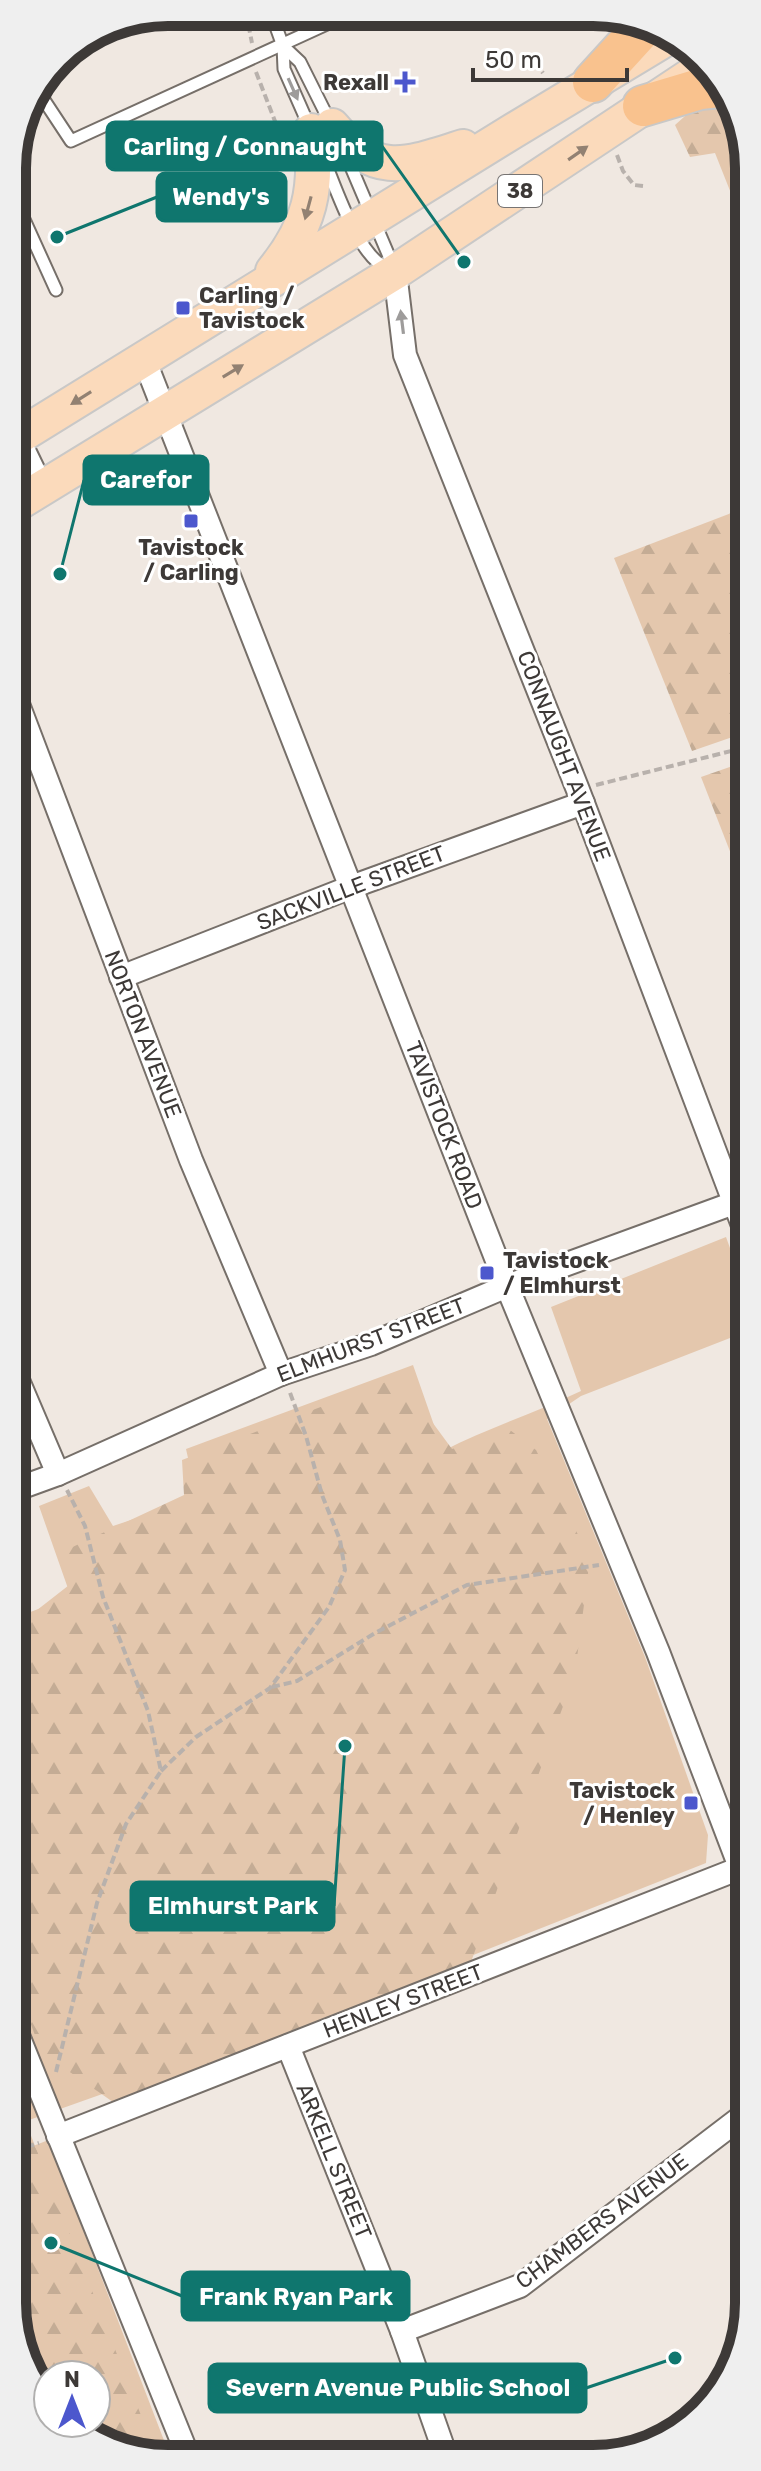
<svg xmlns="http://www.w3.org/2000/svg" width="761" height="2471" font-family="Rubik,sans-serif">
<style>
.green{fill:#e4c7ad}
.forest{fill:url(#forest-firs)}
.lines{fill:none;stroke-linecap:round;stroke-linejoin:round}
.lane-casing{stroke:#766f69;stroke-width:15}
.street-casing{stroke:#766f69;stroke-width:26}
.primary-casing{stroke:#c9c8c7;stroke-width:38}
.highway-casing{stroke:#c9c8c7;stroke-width:44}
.path{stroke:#b8b1ac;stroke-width:4;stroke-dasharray:8 4;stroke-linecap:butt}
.lane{stroke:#fff;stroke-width:11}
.street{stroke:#fff;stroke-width:22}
.primary{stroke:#fbdabb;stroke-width:34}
.highway{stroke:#f9c28e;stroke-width:40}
.oneway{fill:#9e9c9b}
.oneway2{fill:#928172}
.poi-dot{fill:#4c57cd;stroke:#fff;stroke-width:3}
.labels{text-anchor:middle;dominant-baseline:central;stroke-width:6;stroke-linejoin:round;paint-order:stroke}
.shield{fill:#fff;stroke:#777473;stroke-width:2}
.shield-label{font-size:20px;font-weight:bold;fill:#3d3937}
.poi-label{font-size:22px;font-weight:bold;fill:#3d3937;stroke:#fff;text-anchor:end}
.street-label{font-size:22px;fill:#3d3937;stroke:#fff}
.rim{fill:none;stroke:#3d3937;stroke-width:10}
.leader{fill:none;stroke:#0f766e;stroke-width:3}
.callout-dot{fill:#0f766e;stroke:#fff;stroke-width:3}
.callout{fill:#0f766e;stroke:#0f766e;stroke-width:3}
.callout-label{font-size:24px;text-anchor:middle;font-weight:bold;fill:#fff}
</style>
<defs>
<pattern id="forest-firs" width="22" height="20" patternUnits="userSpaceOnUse" patternTransform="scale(2)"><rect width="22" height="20" fill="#e4c7ad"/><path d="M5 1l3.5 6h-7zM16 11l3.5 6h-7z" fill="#c4ac95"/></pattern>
</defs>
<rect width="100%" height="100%" fill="#f0e8e1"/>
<g class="green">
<path d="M726,1237L747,1295L748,1331L581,1396L547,1419L645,1657L708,1835L706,1863L294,2026L15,2125L14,1618L71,1597L39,1506L89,1486L113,1526L197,1498L186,1449L413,1365L443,1451C488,1428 535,1413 581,1391L551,1307Z"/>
<path d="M46,2141L52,2149L170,2456H137L76,2423H96V2375H48V2395L15,2333V2153Z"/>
</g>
<g class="forest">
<path d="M727,103L746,138V231L715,153L690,157L675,125L694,108Z"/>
<path d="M747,507V732L692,751L614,558Z"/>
<path d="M747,761V895L701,777Z"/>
<path d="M399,1377L452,1449L510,1430L536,1450L590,1559L575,1673L471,1962L113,2102L41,2052L15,1980L14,1628L73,1582L64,1551L184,1495L182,1460Z"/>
<path d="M15,2095L157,2456H137L76,2423H96V2375H48V2395L15,2333Z"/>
</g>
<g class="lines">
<g class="lane-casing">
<g id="lane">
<path d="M271,13L283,46L284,69L310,128"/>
<path d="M283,46L300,62L330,122"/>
<path d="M36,88L71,141L351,13"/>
<path d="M27,104L42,98"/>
<path d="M346,155L394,268"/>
<path d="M325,162C337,191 358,256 388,269"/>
<path d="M12,193L56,290"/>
</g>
</g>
<g class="street-casing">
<g id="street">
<path d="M395,272L405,355L578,790L747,1236"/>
<path d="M144,359L507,1286L658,1652L748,1888"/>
<path d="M13,428L42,488"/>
<path d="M13,691L191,1160L281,1374"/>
<path d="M121,977L351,887L583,803"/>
<path d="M14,1371L58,1474"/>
<path d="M14,1490L58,1474L281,1374L371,1344L507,1286L734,1203"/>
<path d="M15,2028L188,2456"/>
<path d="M288,2046L402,2331L446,2456"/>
<path d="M58,2136L748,1865"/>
<path d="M402,2331L520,2286L748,2112"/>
</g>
</g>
<g class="primary-casing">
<g id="primary">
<path d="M332,126C376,178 404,166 463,147"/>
<path d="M273,271C310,226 318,188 311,131"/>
<path d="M13,440L513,131L667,38"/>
<path d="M13,506L395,272L707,65"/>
</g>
</g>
<g class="highway-casing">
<g id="highway">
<path d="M593,82L644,26"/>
<path d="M643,106L700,89L719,87"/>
</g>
</g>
<g class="path">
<path d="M246,13L252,43"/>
<path d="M535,62L543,73"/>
<path d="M256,72L283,142"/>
<path d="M617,155L623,171L634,185L643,186"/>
<path d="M596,785L747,747"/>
<path d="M272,1687L297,1681L375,1633L467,1585L599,1565"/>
<path d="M161,1771L196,1737L270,1688L329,1607L345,1570L340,1540L322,1495L306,1436L289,1390"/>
<path d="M56,2072L97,1903L126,1824L161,1771L148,1711L103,1597L85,1526L67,1490"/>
<path d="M15,2151L39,2143"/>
<path d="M15,2190V2211"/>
</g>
<use href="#lane" class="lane"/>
<use href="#street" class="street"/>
<use href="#primary" class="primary"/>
<use href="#highway" class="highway"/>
</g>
<defs><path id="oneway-solid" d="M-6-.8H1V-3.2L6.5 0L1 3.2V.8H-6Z" transform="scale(2)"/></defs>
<g class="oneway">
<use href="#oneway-solid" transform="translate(293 89) rotate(66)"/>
<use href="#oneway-solid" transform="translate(402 322) rotate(-97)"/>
</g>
<g class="oneway2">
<use href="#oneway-solid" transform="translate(578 153) rotate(-35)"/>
<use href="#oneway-solid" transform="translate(308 208) rotate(105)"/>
<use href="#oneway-solid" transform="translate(233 371) rotate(-31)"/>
<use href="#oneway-solid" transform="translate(81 398) rotate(148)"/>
</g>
<g class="poi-dot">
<path d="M401 70h8v8h8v8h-8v8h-8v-8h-8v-8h8z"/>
<rect x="175" y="300" width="16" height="16" rx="4"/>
<rect x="183" y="513" width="16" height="16" rx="4"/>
<rect x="479" y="1265" width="16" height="16" rx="4"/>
<rect x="683" y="1795" width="16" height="16" rx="4"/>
</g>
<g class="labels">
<rect class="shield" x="498" y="175" width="44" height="32" rx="6"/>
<g class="shield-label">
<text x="520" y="191">38</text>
</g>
<g class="poi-label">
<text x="389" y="82">Rexall</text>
<text x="199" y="295" text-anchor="start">Carling /<tspan x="199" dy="25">Tavistock</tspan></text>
<text x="191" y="547" text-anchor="middle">Tavistock<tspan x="191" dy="25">/ Carling</tspan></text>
<text x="503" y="1260" text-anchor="start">Tavistock<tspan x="503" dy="25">/ Elmhurst</tspan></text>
<text x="675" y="1790">Tavistock<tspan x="675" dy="25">/ Henley</tspan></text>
</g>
<g class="street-label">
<text transform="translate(564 756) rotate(69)">CONNAUGHT AVENUE</text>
<text transform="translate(351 888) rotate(-21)">SACKVILLE STREET</text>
<text transform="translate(143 1034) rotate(69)">NORTON AVENUE</text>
<text transform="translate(444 1125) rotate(69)">TAVISTOCK ROAD</text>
<text transform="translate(371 1340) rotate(-21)">ELMHURST STREET</text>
<text transform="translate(403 2001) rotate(-21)">HENLEY STREET</text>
<text transform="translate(334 2161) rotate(68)">ARKELL STREET</text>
<text transform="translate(602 2221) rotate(-37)">CHAMBERS AVENUE</text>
</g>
</g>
<path d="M0 0H761V2471H0ZM168 26H593A142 142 0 0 1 735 168V2303A142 142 0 0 1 593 2445H168A142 142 0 0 1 26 2303V168A142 142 0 0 1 168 26Z" fill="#efefef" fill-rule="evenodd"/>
<path class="rim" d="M168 26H593A142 142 0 0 1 735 168V2303A142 142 0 0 1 593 2445H168A142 142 0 0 1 26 2303V168A142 142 0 0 1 168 26Z"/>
<path class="leader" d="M464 262L382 146M57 237L157 197M60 574L84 480M345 1746L334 1906M51 2243L182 2296M675 2358L586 2388"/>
<g class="callout-dot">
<circle cx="464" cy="262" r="8"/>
<circle cx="57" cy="237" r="8"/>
<circle cx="60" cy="574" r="8"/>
<circle cx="345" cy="1746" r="8"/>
<circle cx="51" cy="2243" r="8"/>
<circle cx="675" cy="2358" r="8"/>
</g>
<g class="callout">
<rect x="107" y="122" width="275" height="48" rx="8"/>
<rect x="157" y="173" width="129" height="48" rx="8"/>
<rect x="84" y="456" width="124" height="48" rx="8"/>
<rect x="131" y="1882" width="203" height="48" rx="8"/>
<rect x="182" y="2272" width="227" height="48" rx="8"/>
<rect x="209" y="2364" width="377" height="48" rx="8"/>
</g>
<g class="callout-label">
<text x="245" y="155">Carling / Connaught</text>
<text x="221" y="205">Wendy's</text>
<text x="146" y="488">Carefor</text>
<text x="233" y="1914">Elmhurst Park</text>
<text x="296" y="2305">Frank Ryan Park</text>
<text x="398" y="2396">Severn Avenue Public School</text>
</g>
<g transform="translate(72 2399)"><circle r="38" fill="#ffffff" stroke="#b1b0af" stroke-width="2"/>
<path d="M0-6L14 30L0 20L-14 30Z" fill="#4c57cd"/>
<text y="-12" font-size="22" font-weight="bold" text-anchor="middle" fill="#3d3937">N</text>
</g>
<path d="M473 68v12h154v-12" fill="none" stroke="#3d3937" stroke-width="4"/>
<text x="485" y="68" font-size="24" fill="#3d3937" stroke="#ffffff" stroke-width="6" paint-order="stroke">50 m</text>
</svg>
